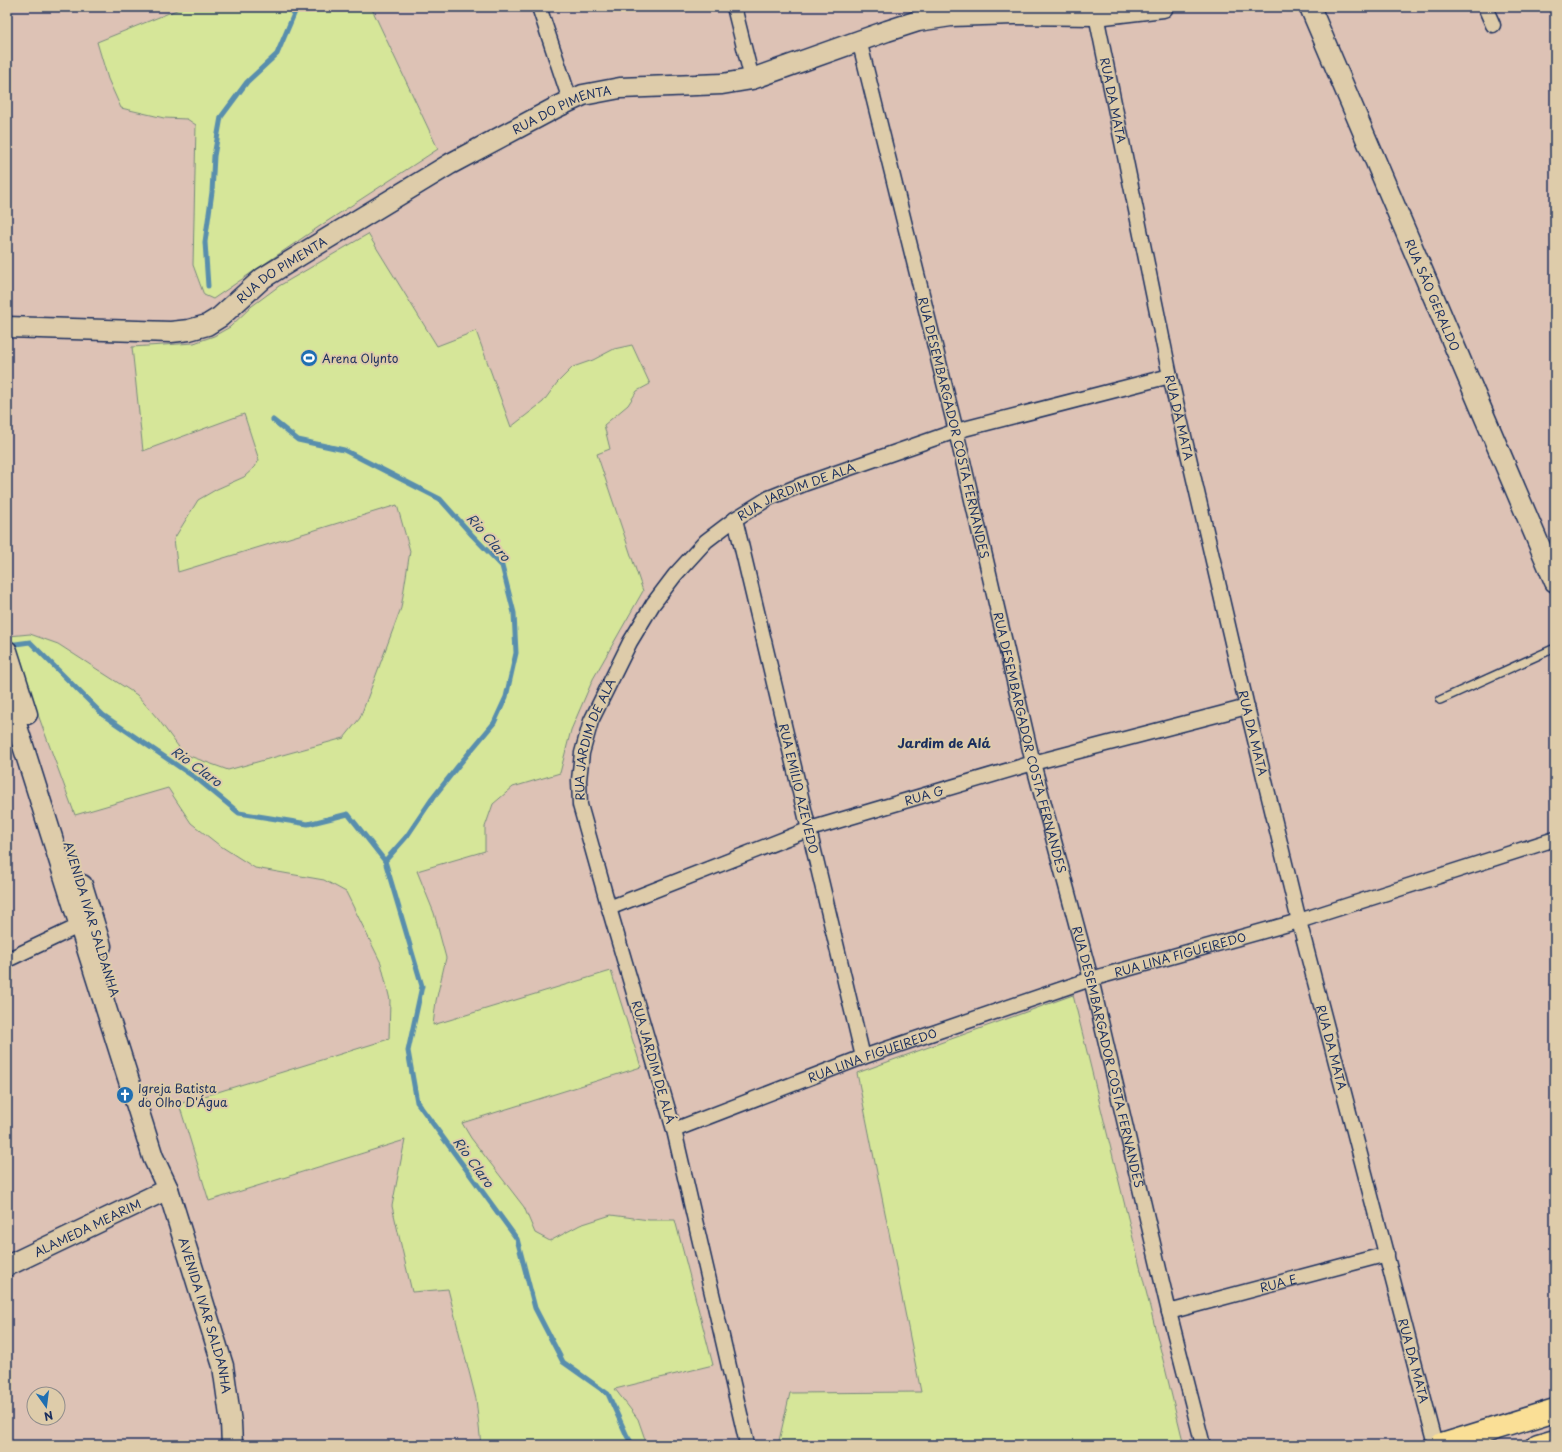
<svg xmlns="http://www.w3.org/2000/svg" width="1562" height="1452" font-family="'Playpen Sans',sans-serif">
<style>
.green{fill:#d6e699;stroke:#788a7c}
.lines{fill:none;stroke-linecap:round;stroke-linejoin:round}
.stream{stroke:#598ead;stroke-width:5}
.lane-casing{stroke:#1b2f5e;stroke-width:10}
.street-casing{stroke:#1b2f5e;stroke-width:17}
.secondary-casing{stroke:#1b2f5e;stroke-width:23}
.primary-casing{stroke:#1b2f5e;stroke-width:25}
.lane{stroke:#deccaa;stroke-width:7}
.street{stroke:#deccaa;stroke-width:14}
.secondary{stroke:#deccaa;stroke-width:20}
.primary{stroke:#fadf96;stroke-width:22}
.labels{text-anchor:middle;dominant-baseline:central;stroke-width:4;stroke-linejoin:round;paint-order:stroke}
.street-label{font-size:12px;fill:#1b2f5e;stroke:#deccaa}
.poi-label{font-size:12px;fill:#1b2f5e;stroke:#deccaa;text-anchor:start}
.water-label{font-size:13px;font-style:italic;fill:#253f6b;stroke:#deccaa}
.neighbourhood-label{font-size:13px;font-weight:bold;fill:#1b2f5e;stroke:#deccaa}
</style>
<rect width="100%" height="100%" fill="#ddc2b5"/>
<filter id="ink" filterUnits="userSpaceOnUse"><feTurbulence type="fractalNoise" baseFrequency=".025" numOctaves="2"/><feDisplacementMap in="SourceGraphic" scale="8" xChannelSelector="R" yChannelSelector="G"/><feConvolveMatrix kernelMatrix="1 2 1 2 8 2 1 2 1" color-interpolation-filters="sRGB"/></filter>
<g filter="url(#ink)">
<g class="green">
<path d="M184,7H371L438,149L323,224L213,299L204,295L193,265L196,125L187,119L164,118L121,108L108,79L97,42Z"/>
<path d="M368,234L437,346L476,331L511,427L543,402L557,383L573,367L593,360L614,349L632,345L650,384L637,391L628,405L604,425L610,449L597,454L643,591L593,679L571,730L560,773L513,787L493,804L485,827V851L417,871L434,913L446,958L436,1001L433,1025L611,971L641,1067L462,1123L471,1138L524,1207L535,1233L550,1241L580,1225L611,1215L649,1220H675L713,1365L615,1389L638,1419L647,1445H481L476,1399L448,1289L412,1292L392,1206L405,1140L209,1201L179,1104L389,1039L390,1000L381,963L346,892L324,880L255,868L219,845L191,823L168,788L75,815L9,636L30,634L58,644L137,695L158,719L184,754L228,770L344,738L360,718L401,608L410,551L397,505L178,572L174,539L198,500L217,489L244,477L255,467L259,460L244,414L143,451L132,347L194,343L214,336L230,327L252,306L279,286Z"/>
<path d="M1073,995L1184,1445H778L790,1393L921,1392L857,1073Z"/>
</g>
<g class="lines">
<g class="stream">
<path d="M208,286L205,242L212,192L214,156L221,117L247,82L277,54L297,7"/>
<path d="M273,420L298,440L344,450L440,499L472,535L502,566L514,613L516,653L506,697L494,723L458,766L432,799L407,836L385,861"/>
<path d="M8,645L30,642L103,715L200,781L239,813L308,824L348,814L385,861L422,986L408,1051L417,1102L517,1239L535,1308L563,1362L608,1394L627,1436L633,1445"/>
</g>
<g class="lane-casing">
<path id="lane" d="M1440,700L1555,648"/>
</g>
<g class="street-casing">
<g id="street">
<path d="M539,7L570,100"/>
<path d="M734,7L752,79"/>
<path d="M1485,7L1493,25"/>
<path id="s1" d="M1096,15L1170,376L1247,707L1299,921L1436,1445"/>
<path id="s2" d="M859,40L956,431L1033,763L1091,979L1169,1312L1203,1445"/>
<path id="s3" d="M735,519L863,1057"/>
<path id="s4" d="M609,908L810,829L1033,763L1247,707"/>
<path d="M7,960L87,922"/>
<path id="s5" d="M674,1130L863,1057L1091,979L1299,921L1555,839"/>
<path id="s6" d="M1169,1312L1387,1254"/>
<path id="s7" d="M747,1444L674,1130L609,908L580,805L579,780L582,753L591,721L630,642L653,604L675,575L706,541L735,519L769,498L804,484L956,431L1170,376"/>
</g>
</g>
<g class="secondary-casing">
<g id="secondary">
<path id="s8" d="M1310,7L1555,582"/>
<path id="s9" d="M7,327L171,332L189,330L207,325L220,317L263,278L315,246L450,164L555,108L583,95L620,88L722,84L752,79L887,31L918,21L951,16L1014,14L1096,15L1163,7"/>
<path d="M7,651L27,714"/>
<path id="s10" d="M7,695L153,1157L168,1189L223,1366L231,1423L232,1445"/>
<path d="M82,885L101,946"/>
<path id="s11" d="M7,1266L168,1189"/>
</g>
</g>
<g class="primary-casing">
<g id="primary">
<path d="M1442,1445L1555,1410"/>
<path d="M1538,1445L1555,1440"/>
</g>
</g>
<use href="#lane" class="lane"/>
<use href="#street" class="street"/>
<use href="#secondary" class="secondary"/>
<use href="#primary" class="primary"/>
</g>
</g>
<defs>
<g id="stadium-disc" transform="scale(0.9)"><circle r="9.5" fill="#1f6fb2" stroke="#deccaa"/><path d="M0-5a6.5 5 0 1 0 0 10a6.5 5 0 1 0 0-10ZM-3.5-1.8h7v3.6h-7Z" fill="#fff"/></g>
<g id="church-disc" transform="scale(0.9)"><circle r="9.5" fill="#1f6fb2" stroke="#deccaa"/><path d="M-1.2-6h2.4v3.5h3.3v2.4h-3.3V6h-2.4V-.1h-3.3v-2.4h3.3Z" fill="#fff"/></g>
</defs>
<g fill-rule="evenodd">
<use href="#stadium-disc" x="309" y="358"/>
<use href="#church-disc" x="125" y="1095"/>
</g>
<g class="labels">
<g class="street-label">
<text stroke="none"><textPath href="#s1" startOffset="87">RUA DA MATA</textPath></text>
<text stroke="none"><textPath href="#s9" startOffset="618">RUA DO PIMENTA</textPath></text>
<text stroke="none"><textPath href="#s9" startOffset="294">RUA DO PIMENTA</textPath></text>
<text stroke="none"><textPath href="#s8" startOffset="313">RUA SÃO GERALDO</textPath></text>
<text stroke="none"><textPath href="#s1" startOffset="411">RUA DA MATA</textPath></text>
<text stroke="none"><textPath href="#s2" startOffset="399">RUA DESEMBARGADOR COSTA FERNANDES</textPath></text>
<text stroke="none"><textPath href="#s7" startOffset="1065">RUA JARDIM DE ALÁ</textPath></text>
<text stroke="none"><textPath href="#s1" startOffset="735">RUA DA MATA</textPath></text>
<text stroke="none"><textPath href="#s7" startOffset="729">RUA JARDIM DE ALÁ</textPath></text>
<text stroke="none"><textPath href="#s2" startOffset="723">RUA DESEMBARGADOR COSTA FERNANDES</textPath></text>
<text stroke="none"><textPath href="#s3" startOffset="277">RUA EMÍLIO AZEVEDO</textPath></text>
<text stroke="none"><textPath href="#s4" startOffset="335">RUA G</textPath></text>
<text transform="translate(92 919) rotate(73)">AVENIDA IVAR SALDANHA</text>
<text stroke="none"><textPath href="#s5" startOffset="536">RUA LINA FIGUEIREDO</textPath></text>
<text stroke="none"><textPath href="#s1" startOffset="1059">RUA DA MATA</textPath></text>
<text stroke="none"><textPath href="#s5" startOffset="212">RUA LINA FIGUEIREDO</textPath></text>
<text stroke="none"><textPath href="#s2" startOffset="1047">RUA DESEMBARGADOR COSTA FERNANDES</textPath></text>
<text transform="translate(654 1062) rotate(74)">RUA JARDIM DE ALÁ</text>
<text stroke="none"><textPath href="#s11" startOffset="89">ALAMEDA MEARIM</textPath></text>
<text stroke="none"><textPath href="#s6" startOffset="113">RUA E</textPath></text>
<text stroke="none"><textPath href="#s10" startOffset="652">AVENIDA IVAR SALDANHA</textPath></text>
<text stroke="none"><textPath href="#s1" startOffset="1383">RUA DA MATA</textPath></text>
</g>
<g class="poi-label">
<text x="322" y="358">Arena Olynto</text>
<text x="138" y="1088">Igreja Batista<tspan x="138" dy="14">do Olho D'Água</tspan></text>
</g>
<g class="water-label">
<text transform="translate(489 537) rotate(49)">Rio Claro</text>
<text transform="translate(197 766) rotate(36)">Rio Claro</text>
<text transform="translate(474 1162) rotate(54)">Rio Claro</text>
</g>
<g class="neighbourhood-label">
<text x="944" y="742">Jardim de Alá</text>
</g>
</g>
<rect width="1562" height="1452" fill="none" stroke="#deccaa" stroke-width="24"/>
<rect x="12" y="12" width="1538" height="1428" fill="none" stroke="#1b2f5e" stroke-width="1.5" filter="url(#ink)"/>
<g transform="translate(46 1406) rotate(166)"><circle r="19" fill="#deccaa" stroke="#908d8c"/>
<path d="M0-3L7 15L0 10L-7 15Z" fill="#1f6fb2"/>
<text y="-6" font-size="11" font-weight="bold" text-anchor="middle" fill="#1b2f5e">N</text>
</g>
</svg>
